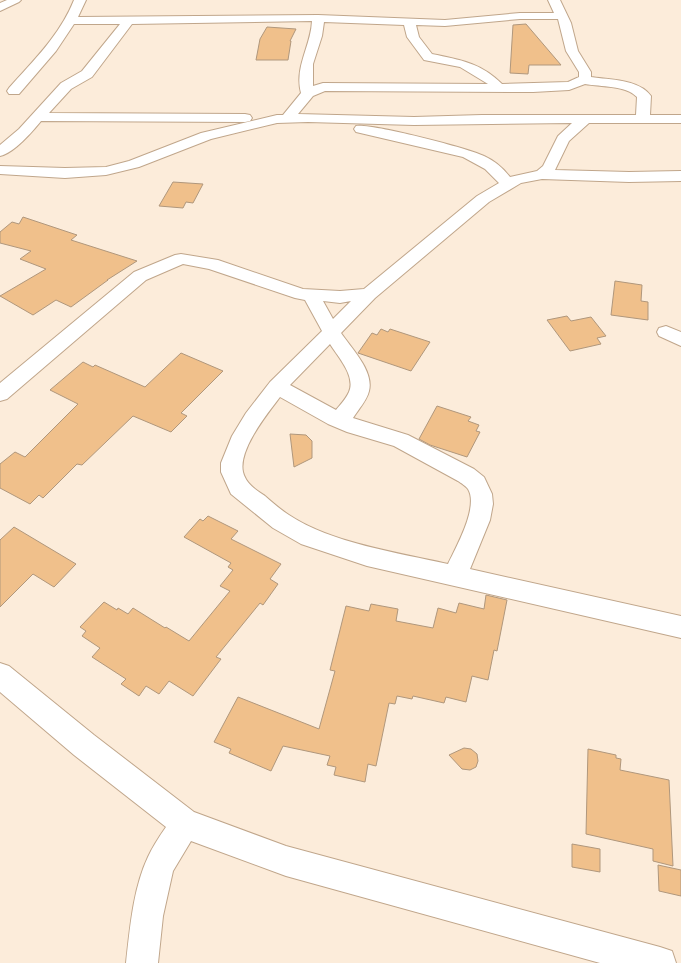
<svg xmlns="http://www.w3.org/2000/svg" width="681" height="963" font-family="Manrope,sans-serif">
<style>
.building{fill:#f0c08b;stroke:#b0977c}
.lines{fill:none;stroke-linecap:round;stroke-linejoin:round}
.minor-casing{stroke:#c0a68b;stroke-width:2}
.minor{fill:#fff;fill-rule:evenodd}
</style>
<rect width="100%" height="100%" fill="#fcecda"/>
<g class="building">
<path d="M526,24L561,65H529L528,74L510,73L513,25Z"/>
<path d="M267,27L296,29L290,41H291L288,60H256L260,39Z"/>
<path d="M173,182L203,184L193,203L186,202L183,208L159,206Z"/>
<path d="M23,217L77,235L71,240L137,261L107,280H108L71,307L56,300L33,315L0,296L46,269L20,259L31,251L0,243V232L12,222L19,224Z"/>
<path d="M615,281L642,285L641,301L648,302V320L611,315Z"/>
<path d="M567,316L571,321L591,317L606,336L597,338L601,344L570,351L547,320Z"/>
<path d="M381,329L388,332L390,329L430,342L411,371L358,353L372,333L377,335Z"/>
<path d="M181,353L223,371L181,413L187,416L171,432L133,416L82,465L77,464L43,498L39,495L30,504L0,488V464L15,452L25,457L78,404L50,390L83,362L93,367L95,365L145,387Z"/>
<path d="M437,406L471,417L468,421L479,425L476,431L480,432L467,457L430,445L419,439Z"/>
<path d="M290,434L306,435L312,441V458L294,467Z"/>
<path d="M208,516L238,531L231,539L281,564L270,579L278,584L263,605L260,603L216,657L221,659L193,696L169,681L159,694L146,686L139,696L121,684L126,679L92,657L100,648L82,636L86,631L80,627L104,602L117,610L118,608L128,614L133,608L165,628L166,627L189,641L230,591L220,586L233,570L228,567L231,563L184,537L200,519L203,521Z"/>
<path d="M14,527L76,564L54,587L33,574L0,607V540Z"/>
<path d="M486,595L507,600L497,651L494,650L488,680L472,676L466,702L446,697L444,703L413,696L412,699L397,696L395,704L389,703L376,766L368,764L365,782L334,775L336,767L327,765L330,756L283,746L271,771L229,753L231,749L214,742L238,697L319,729L335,671L330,670L346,606L369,611L371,604L398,609L396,621L433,628L438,608L456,613L459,603L484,609Z"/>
<path d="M464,748L471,749L477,754L478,761L476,767L470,770L462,769L449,755Z"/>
<path d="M588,749L616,755V758L621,759L620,770L669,780L673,866L653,861V849L586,834Z"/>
<path d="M572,844L600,849V872L572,867Z"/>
<path d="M658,865L681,870V896L659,891Z"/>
</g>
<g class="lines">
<g class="minor-casing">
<g id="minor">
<path d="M7,0H21L19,2L0,11V3Z"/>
<path d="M74,0H86L78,17L318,15L445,20L520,13H554L548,0H560L571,23L578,51L591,72V77C610,80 639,79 651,96L650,115H681V123H589L569,141L555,170L629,172L681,171V181L629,182L542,179L521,183L489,202L375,298L341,333C352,349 374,371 369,391C367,400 358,410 353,418L408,435L474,469L484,477L492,494L493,504L490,520L470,569L681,616V638L367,566L301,544L273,528L231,494L221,472V463L232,436L246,413L270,382L322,331L305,300L295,298L209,269L183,264L146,280L7,399L0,401V383L134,272L175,255L181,254L218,260L303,289L340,291L364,289L477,196L499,183L485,169L463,157L356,132L354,129L356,126C370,123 468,148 484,156C495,161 503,168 510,177L537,171L543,166L558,136L572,123L414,125L308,122L277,123L211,139L139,167L106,175L65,178L0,174V166L65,168L106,167L129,161L201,133L277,115H283L301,93C294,67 311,46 312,21L132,24L92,77L71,89L49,113L245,114L250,115L252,118L250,121L245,122L41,121C32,132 14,153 0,156V145L19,129L61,83L82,71L120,24H74L56,51L19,94H9L7,91L9,88C34,60 60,35 74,0ZM520,19H558L566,51L579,72V77L568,82L502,84C481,63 461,60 432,54L419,37L416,25L445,26ZM324,22L404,25L407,37L424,60L460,67L488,84L323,83L313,86V64L322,36ZM585,84C601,87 625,85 637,97L636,115H482L414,117L298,114L313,96L325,91L533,92L569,90ZM323,301L340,303L351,301L333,319ZM330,344C338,357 356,376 349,392C346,399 340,405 336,410L290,385ZM280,397L328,424L347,432L394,446L458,481C461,483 466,486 468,489C479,507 456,547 448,564C399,553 331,543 289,515C281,510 273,503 265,496C256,490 246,484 243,472C238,450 267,414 280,397Z"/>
<path d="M666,326L681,332V346L659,336L657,332L659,328Z"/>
<path d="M0,663L9,666L94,735L194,812L286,846L660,947L672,951L676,963H600L286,876L191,841L173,871L163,916L158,963H126C130,928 133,889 148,857C153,846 159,837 166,827L74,755L0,692Z"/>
</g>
</g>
<use href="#minor" class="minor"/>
</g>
</svg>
